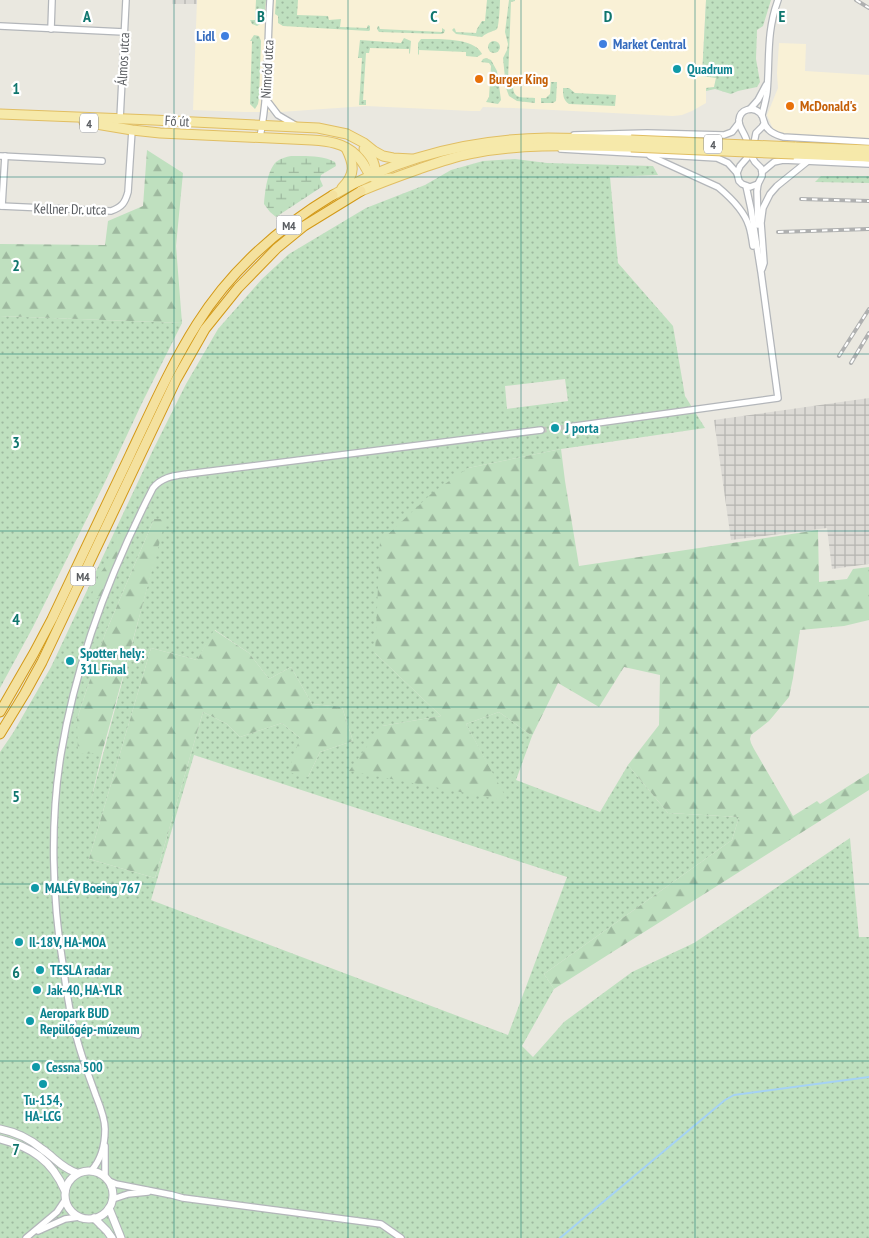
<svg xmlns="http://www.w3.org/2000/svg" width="869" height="1238" font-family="'PT Sans Narrow',sans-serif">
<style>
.commercial{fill:#f9f1d6}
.industrial{fill:url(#industrial-grid)}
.grass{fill:url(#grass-dots);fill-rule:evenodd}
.forest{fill:url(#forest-firs)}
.wetland{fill:url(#wetland-marsh)}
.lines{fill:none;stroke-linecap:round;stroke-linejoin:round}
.stream{stroke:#a5d2f5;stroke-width:2}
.minor-tunnel{stroke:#c6c5c0;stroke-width:5.5;stroke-dasharray:5.5 3;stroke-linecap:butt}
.minor-casing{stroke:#b3b6ba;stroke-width:8}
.tertiary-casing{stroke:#b3b6ba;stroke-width:9}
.primary-casing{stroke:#e1be62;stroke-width:11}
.trunk-casing{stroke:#d39917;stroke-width:11}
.minor{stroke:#fff;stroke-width:5.5}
.tertiary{stroke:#fff;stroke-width:7}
.primary{stroke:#f6e9aa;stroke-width:9}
.trunk{stroke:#f4e19e;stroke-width:9}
.rail-casing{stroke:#afb0b0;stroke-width:4}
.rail{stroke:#fff;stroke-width:2;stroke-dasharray:5.5;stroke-linecap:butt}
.primary-bridge-casing{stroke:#e1be62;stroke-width:11;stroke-linecap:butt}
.primary-bridge{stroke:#f6e9aa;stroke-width:9}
.grid{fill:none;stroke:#0f766e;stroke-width:1;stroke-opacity:0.55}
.shop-dot{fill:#3f7fe0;stroke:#fff;stroke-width:2}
.culture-dot{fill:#0f9aa8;stroke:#fff;stroke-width:2}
.food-dot{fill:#e8710a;stroke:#fff;stroke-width:2}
.labels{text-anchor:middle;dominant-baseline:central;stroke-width:4.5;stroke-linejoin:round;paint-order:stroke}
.shield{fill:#fff;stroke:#8b8d90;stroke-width:1}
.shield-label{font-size:12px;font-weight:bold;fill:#595c60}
.shop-label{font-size:14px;font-weight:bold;fill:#366cbe;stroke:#fff;text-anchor:end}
.street-label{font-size:14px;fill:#595c60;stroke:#fff}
.culture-label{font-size:14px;font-weight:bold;fill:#0d838f;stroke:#fff;text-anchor:start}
.food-label{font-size:14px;font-weight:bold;fill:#c56008;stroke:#fff;text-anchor:start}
.grid-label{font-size:16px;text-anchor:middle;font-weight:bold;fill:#0f766e;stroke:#fff;stroke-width:4.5;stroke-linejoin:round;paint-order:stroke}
</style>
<defs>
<pattern id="industrial-grid" width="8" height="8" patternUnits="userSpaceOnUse" patternTransform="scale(1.25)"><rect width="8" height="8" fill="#dcdad5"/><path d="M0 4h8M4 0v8" fill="none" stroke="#b5b4b0"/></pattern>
<pattern id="grass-dots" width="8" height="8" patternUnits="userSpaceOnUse" patternTransform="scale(1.25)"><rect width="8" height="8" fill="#bfe0bf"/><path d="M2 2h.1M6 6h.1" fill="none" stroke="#9eb99f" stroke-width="1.8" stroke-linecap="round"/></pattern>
<pattern id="forest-firs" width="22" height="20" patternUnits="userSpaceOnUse" patternTransform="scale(1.25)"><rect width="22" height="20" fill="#bfe0bf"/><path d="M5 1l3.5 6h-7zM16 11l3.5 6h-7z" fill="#9eb99f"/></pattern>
<pattern id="wetland-marsh" width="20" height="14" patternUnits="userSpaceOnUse" patternTransform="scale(1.25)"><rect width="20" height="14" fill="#bfe0bf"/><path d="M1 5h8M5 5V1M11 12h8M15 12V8" fill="none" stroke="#9eb99f"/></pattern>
</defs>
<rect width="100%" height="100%" fill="#eae8e0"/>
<g class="commercial">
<path d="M197,0H706L702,75L716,78L714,87L706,88V103L692,111L682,115L673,116L513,108L483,107L480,111H472L366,106L280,112H244L193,110Z"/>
<path d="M779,43L806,44L805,71L869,75V139L780,134L773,129L767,115L778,88L777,73Z"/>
</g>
<g class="industrial">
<rect x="172" y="0" width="25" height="4"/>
<path d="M869,398V564L832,569L827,528L731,540L714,420Z"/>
</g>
<g class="grass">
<path d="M256,0H266L264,17L262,23L257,26L252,24L250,20H255Z"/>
<path d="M276,0H298L297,15L328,16L329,20L341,19L340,27L367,28L368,25L370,26V30L369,31L283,26L278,23V16L275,14Z"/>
<path d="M487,0H500C500,5 499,26 497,29C495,31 487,32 482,37L456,34L452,30L454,28L455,29L456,32L476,33L477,29L482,21H485Z"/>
<path d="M509,0H515V1L511,2L508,80L513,81C512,100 519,97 535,98V103L517,101L509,96L506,88L503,58L507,50L508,44L505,32Z"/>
<path d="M706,0H771L763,26L757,30L756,59L760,82L757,87L738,91L731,94L715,89L706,91V88L714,87L716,78L702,76Z"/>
<path d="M378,26H379L380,29L442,32V28L445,30L444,33L441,34L379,32L377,29Z"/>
<path d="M254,35L259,36L261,41L259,98L258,104L255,109L250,104L252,41H250Z"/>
<path d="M404,38L411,41L410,53L409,54V49L370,48L369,53H366L363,100H366V105H359L362,58H358L360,40L401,43Z"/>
<path d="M421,39C436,39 475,37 482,54L477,57L466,56V52L419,50V55L418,54V43Z"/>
<circle cx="494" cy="47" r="6"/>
<path d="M486,58L491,60L497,71L501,100L498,104L486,102L489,97L491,66L489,63L481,62L483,59Z"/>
<path d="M551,82H557L556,101L553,103H541V98H546L550,94Z"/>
<path d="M563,88H569L575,93L616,95L615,106L569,104C563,100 563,95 563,88Z"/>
<path d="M515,159L547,163L653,166L658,175L610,177L618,263L673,326L685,396L705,428L561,449L468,468L375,653L441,716L382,726L507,801L466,724L499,712L532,736L516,780L600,812L628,765L668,813L739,817L732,840L544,974L554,989L522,1046L533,1057L564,1022L632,972L694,943L850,838L859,937H869V1238H0V752L13,733L51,667L153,450L186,384L218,329L262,279L289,254L366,208L425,185L451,170L483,161ZM565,379L568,401L507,409L505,386ZM154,519H165L91,800L102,753L77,719L105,634ZM215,630L249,653L269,679L291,667L312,704L342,707L353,741L320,752L308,777L300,738L282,723L240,737L227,724L203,712L155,878L89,859L151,648L197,660ZM194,755L567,877L508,1035L151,900Z"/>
<path d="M821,176H869V183L815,182Z"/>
<path d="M0,316L182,323L142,403L105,482L33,627L0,688Z"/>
</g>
<g class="forest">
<path d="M147,150L183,173L176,246L182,323L0,316V244L105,245L108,221L143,206Z"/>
<path d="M561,449L565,481L579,566L818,530L819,582L847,579L853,569L869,567V620L844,626L800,630L793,678L789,697L769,721L751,735L750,739L751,743L754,749L793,816L817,801L820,804L869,773V790L554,989L544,974L732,840L739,817L668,813L628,765L659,725L660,675L624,667L599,707L558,683L532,736L499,712L466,724L508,801L349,771L382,726L441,716L375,653L380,542L432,493L468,468Z"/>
<path d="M154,519H166L102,753L78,754L77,719L105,634Z"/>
<path d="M122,529C126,531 127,532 128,536L101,596L98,598L94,599L92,597V594L99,575L106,565L117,535L119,531Z"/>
<path d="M214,630L249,653L269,679L291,667L312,704L342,707L353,741L320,752L308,777L288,772L300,738L282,723L240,737L227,724L203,712L155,878L89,859L151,648L197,660Z"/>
<path d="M75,971C81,980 78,981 80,990L75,993L70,974Z"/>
<path d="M81,999L86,1019L92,1031H83L77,1001Z"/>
</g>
<path class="wetland" d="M291,156C306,156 322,155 335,162L336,166L321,175L320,179L323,186L276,217L270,212L264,204C265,192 267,171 276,162C281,158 286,157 291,156Z"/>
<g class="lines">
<path class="stream" d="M560,1238L725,1100L734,1095L869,1077"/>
<path class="minor-tunnel" d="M541,430L568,427"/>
<g class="minor-casing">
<g id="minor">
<path d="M0,26L124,32"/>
<path d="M51,29L52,0"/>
<path d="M265,98L278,115L295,125"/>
<path d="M750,109L758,100L766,85"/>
<path d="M762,115C764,107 766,100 767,92C770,59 766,33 778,0"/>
<path d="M120,119L126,0"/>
<path d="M574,135L647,133L724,135L732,132L739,123"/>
<path d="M260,137C269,92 267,46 270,0"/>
<path d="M561,149L717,158L728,163L737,173L739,181L742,184L750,187L758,184L762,176V172L761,168L755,162L752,157L753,148L756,133L762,127L764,124"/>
<path d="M0,156L102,161"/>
<path d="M650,156L718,187C730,197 744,210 749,226C751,232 752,239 753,246"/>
<path d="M762,172L774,162L783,160L869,164"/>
<path d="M737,173L740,166L747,158C748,152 748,147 747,142C746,134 738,127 739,120C740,109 753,106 760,113C766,119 761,123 769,130C773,134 777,135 783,137L869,142"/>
<path d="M758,184L757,191L758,225"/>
<path d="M0,206L111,211C122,207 125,203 128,192L132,130"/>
<path d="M2,206L5,156"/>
<path d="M762,269L764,263L761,223L763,208L770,194L777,186L808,161"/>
<path d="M568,427L778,398L761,272L751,209L746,186"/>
<path d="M76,1035L97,1031L119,1030L138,1035"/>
<path d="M105,1146V1176"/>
<path d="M91,1171C101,1160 105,1144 105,1129C105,1118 100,1106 96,1096C89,1076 81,1056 76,1035C69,1012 66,989 63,965C52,898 50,821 61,754C76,662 110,572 153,488C162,477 173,476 187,474L541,430"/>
<path d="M109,1181L116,1184L172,1195L183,1198L381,1224L401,1238"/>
<path d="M113,1199L128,1194L148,1192"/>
<path d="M38,1231L65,1219L79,1217"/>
<path d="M26,1238L57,1212L65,1200"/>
</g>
</g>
<g class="tertiary-casing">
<g id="tertiary">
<path d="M0,1129C15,1132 30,1139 42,1149C55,1158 62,1168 77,1173"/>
<path d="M0,1139C31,1147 52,1160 65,1191"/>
<circle cx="89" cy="1195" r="24"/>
<path d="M109,1208L121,1238"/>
<path d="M94,1218L107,1231L112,1238"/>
</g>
</g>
<g class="primary-casing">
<g id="primary">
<path d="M0,114L153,120L318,128L347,134L364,143L374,151L383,156L393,158L412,159"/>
<path d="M84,122L132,130L160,133L312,140C328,141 344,143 356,155C372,169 363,183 391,178"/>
<path d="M795,147L869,150"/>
<path d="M364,149C373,158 376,165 375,177"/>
<path d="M794,154L869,157"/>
<path d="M342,188C356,174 354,164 346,148"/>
<path d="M361,191C380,183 399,176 419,169C437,163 455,156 474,153C526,143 579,146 631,147"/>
<path d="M333,195C398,157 472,139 548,138C575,138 603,139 631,140"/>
</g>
</g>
<g class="trunk-casing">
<g id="trunk">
<path d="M0,712L34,653L52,619C78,565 104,510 130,455C151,411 171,365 197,324C231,270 280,227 333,195"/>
<path d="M0,734L25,693L42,662L176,380L205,329L238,288L277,248L304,226L361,191"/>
</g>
</g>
<use href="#minor" class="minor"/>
<use href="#tertiary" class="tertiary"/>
<use href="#primary" class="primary"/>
<use href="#trunk" class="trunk"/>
<g class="rail-casing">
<g id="rail">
<path d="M856,0L869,8"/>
<path d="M801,199L869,201"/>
<path d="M778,232L869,229"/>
<path d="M839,356L869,309"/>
<path d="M851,363L869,333"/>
</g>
</g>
<use href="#rail" class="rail"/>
<g class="primary-bridge-casing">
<g id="primary-bridge">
<path d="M631,140L795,147"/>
<path d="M631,147L794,154"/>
</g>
</g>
<use href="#primary-bridge" class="primary-bridge"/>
</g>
<path class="grid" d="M174,0V1238M348,0V1238M521,0V1238M695,0V1238M0,177H869M0,354H869M0,531H869M0,707H869M0,884H869M0,1061H869"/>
<g class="shop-dot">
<circle cx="225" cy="36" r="5"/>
<circle cx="603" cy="44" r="5"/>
</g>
<g class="culture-dot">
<circle cx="677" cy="69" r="5"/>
<circle cx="555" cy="428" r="5"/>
<circle cx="70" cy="661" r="5"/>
<circle cx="35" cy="888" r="5"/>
<circle cx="19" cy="942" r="5"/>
<circle cx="40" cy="970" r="5"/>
<circle cx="37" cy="990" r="5"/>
<circle cx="30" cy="1021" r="5"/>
<circle cx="36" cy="1067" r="5"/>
<circle cx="43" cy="1084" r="5"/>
</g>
<g class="food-dot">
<circle cx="479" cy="79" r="5"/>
<circle cx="790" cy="106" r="5"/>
</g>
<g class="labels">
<g class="shield">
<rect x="80" y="113.5" width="18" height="19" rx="4"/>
<rect x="704" y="134.5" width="18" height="19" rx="4"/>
<rect x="276.5" y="215.5" width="25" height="19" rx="4"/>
<rect x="70.5" y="566.5" width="25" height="19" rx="4"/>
</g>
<g class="shield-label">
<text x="89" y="123">4</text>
<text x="713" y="144">4</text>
<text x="289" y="225">M4</text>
<text x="83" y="576">M4</text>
</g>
<g class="shop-label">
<text x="215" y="36">Lidl</text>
<text x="613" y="44" text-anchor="start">Market Central</text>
</g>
<g class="street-label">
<text transform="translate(123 59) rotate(-87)">Álmos utca</text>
<text transform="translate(267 69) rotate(-87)">Nimród utca</text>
<text transform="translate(177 121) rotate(3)">Fő út</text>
<text transform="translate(70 209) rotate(1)">Kellner Dr. utca</text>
</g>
<g class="culture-label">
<text x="687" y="69">Quadrum</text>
<text x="565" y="428">J porta</text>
<text x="80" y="653">Spotter hely:<tspan x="80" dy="16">31L Final</tspan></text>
<text x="45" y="888">MALÉV Boeing 767</text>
<text x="29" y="942">Il-18V, HA-MOA</text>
<text x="50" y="970">TESLA radar</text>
<text x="47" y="990">Jak-40, HA-YLR</text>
<text x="40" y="1013">Aeropark BUD<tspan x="40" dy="16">Repülőgép-múzeum</tspan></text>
<text x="46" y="1067">Cessna 500</text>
<text x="43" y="1100" text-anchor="middle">Tu-154,<tspan x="43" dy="16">HA-LCG</tspan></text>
</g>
<g class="food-label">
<text x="489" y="79">Burger King</text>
<text x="800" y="106">McDonald's</text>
</g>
</g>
<g class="grid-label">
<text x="87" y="22">A</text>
<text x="261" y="22">B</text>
<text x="434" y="22">C</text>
<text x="608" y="22">D</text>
<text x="782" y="22">E</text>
<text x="16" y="94">1</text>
<text x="16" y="271">2</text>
<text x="16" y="448">3</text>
<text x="16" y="625">4</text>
<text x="16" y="802">5</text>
<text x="16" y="978">6</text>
<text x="16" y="1155">7</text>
</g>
</svg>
